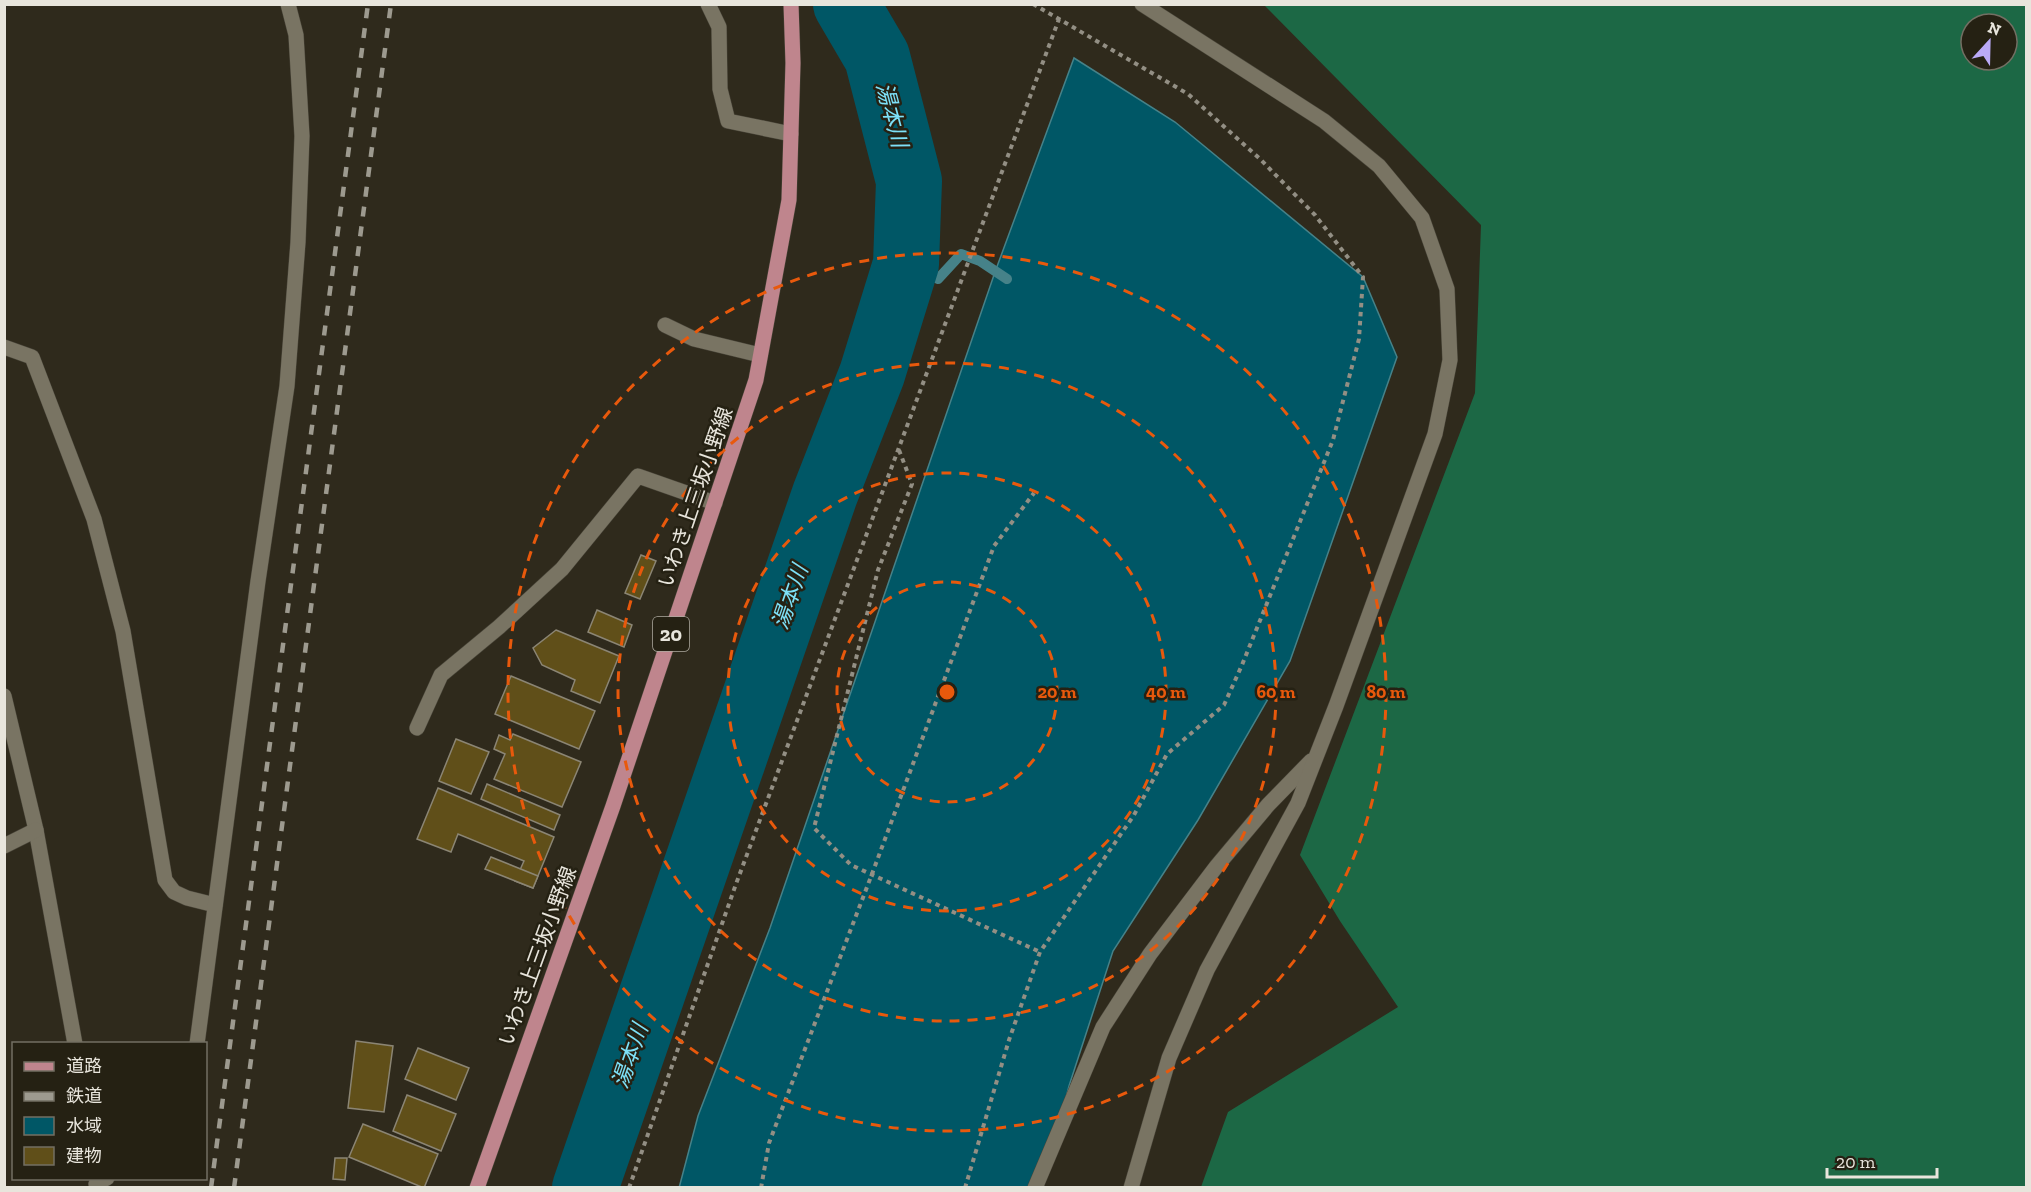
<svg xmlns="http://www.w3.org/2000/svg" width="2031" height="1192" font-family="'Zilla Slab','Noto Sans JP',serif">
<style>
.forest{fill:#1c6845;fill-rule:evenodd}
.water{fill:#005766;stroke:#468289;stroke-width:1.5}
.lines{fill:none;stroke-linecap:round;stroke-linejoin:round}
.stream{stroke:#468289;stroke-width:10}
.river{stroke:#005766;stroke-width:66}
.building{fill:#604f19;stroke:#8b8574;stroke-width:1.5}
.minor-casing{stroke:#494539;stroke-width:16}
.major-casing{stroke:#494539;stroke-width:16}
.path{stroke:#938f84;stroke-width:4;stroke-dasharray:4.5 4.5;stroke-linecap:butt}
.minor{stroke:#797463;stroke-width:15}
.major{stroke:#bf858d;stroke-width:15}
.rail{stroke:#9d9a8f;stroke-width:4.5;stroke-dasharray:10 10;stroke-linecap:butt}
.ring{fill:none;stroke:#e8590c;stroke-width:3;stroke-dasharray:10 8}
.labels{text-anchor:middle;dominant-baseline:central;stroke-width:5;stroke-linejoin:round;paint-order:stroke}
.shield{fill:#252113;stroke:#aeaaa0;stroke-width:1.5}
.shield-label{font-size:20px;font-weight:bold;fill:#e8e5dc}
.street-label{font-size:21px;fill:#e8e5dc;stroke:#252113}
.water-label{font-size:22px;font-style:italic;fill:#7de1f8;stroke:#252113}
.centre{fill:#e8590c;stroke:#252113;stroke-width:3}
.ring-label{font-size:18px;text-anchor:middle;font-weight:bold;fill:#e8590c;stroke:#252113;stroke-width:5;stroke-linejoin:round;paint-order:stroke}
</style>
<rect width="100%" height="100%" fill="#2f2a1c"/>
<path class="forest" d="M1264,5H2026V1187H1201L1228,1112L1398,1007L1340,921L1300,855L1475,393L1481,225ZM1971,24H2007V60H1971Z"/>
<path class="water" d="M1074,58L1175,122L1363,277L1397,357L1290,661L1198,820L1113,951L1069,1086L1043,1187L679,1188L698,1116L770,928L995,272Z"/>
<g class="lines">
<path class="stream" d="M906,264L938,279L961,254L980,261L1007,279"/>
<path class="river" d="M585,1188L825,494L872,374L906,264L909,181L877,57L846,4"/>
</g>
<g class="building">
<path d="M641,555L656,561L640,599L625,593Z"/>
<path d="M597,610L632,625L624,647L588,632Z"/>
<path d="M556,630L619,656L600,703L571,691L575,680L542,665L533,648Z"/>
<path d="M511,676L595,711L579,749L495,714Z"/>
<path d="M513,734L581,762L562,807L494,779L505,754L494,749L499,735L510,740Z"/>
<path d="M456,739L489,752L471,794L439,781Z"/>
<path d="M487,784L560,815L554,830L481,799Z"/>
<path d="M438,788L554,837L533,888L515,881L524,861L458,834L451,852L417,839Z"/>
<path d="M491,857L538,876L533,888L485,869Z"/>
<path d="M356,1041L393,1046L384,1112L348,1108Z"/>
<path d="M418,1048L469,1068L456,1100L405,1079Z"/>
<path d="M407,1095L456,1114L441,1151L393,1131Z"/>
<path d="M363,1124L438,1154L424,1188L349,1157Z"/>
<path d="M335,1158H347L345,1180L333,1179Z"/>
</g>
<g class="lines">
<g class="minor-casing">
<g id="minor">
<path d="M708,4L719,27L720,89L728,121L791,134"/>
<path d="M665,325L694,339L760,355"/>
<path d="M4,347L32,357L94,519L123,631L165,880L174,892L187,898L215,905"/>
<path d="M4,696L36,830L75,1044"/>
<path d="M417,728L441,675L499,627L562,569L638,476L715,503"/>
<path d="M4,846L36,830"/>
<path d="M197,1044L258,581L287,386L298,242L302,136L296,35L288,4"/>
<path d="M96,1184L107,1178"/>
<path d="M1035,1188L1103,1027L1150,954L1216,867L1268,805L1311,761"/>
<path d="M1131,1188L1169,1058L1207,970L1298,803L1336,706L1435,434L1450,360L1447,289L1422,218L1379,166L1324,121L1142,4"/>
</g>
</g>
<g class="major-casing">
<path id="major" d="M477,1188L613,806L756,380L789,200L793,63L791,4"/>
</g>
<g class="path">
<path d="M899,450L912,484L878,570L814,828L851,865L1040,952"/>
<path d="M629,1188L736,884L1059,19"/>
<path d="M761,1188L769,1143L872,874L994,546L1034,493"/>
<path d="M965,1188L1009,1040L1040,952L1134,815L1167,754L1224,705L1242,665L1333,440L1359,339L1363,277L1315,215L1260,159L1188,94L1033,4"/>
</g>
<use href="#minor" class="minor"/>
<use href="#major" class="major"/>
<g class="rail">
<path d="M211,1188L368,4"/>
<path d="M234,1188L391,4"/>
</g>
</g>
<g class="ring">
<circle cx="947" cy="692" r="110"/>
<circle cx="947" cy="692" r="219"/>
<circle cx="947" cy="692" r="329"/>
<circle cx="947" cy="692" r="439"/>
</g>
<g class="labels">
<rect class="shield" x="653" y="617" width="36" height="34" rx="4.5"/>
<g class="shield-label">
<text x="671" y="634">20</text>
</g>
<g class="street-label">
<text transform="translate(695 497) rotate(-71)">いわき上三坂小野線</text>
<text transform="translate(537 956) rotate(-70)">いわき上三坂小野線</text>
</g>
<g class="water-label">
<text transform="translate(892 115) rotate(75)">湯本川</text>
<text transform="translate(790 597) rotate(-71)">湯本川</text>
<text transform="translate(630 1056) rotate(-71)">湯本川</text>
</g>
</g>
<circle cx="947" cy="692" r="9" class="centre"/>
<g class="ring-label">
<text x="1057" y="698">20 m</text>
<text x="1166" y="698">40 m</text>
<text x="1276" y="698">60 m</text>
<text x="1386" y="698">80 m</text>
</g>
<rect width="2031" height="1192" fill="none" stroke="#e8e5dc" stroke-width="12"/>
<rect x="12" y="1042" width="195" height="138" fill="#252113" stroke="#736f63" stroke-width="1.5"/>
<rect x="24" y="1062" width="30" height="9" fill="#bf858d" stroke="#736f63" stroke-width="1.5"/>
<text x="66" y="1072" font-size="18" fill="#e8e5dc">道路</text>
<rect x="24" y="1092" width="30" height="9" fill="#9d9a8f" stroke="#736f63" stroke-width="1.5"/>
<text x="66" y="1102" font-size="18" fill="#e8e5dc">鉄道</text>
<rect x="24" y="1117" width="30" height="18" fill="#005766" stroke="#736f63" stroke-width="1.5"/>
<text x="66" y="1132" font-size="18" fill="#e8e5dc">水域</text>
<rect x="24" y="1147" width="30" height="18" fill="#604f19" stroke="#736f63" stroke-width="1.5"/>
<text x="66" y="1162" font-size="18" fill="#e8e5dc">建物</text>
<g transform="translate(1989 42) rotate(22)"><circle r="28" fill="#252113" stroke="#736f63" stroke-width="1.5"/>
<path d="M0-4.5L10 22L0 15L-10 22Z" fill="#baaaf7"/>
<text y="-9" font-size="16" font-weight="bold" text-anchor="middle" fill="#e8e5dc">N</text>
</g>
<path d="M1827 1168v9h110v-9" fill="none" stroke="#e8e5dc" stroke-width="3"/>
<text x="1836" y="1168" font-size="18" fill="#e8e5dc" stroke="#252113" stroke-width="4.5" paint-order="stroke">20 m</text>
</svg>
